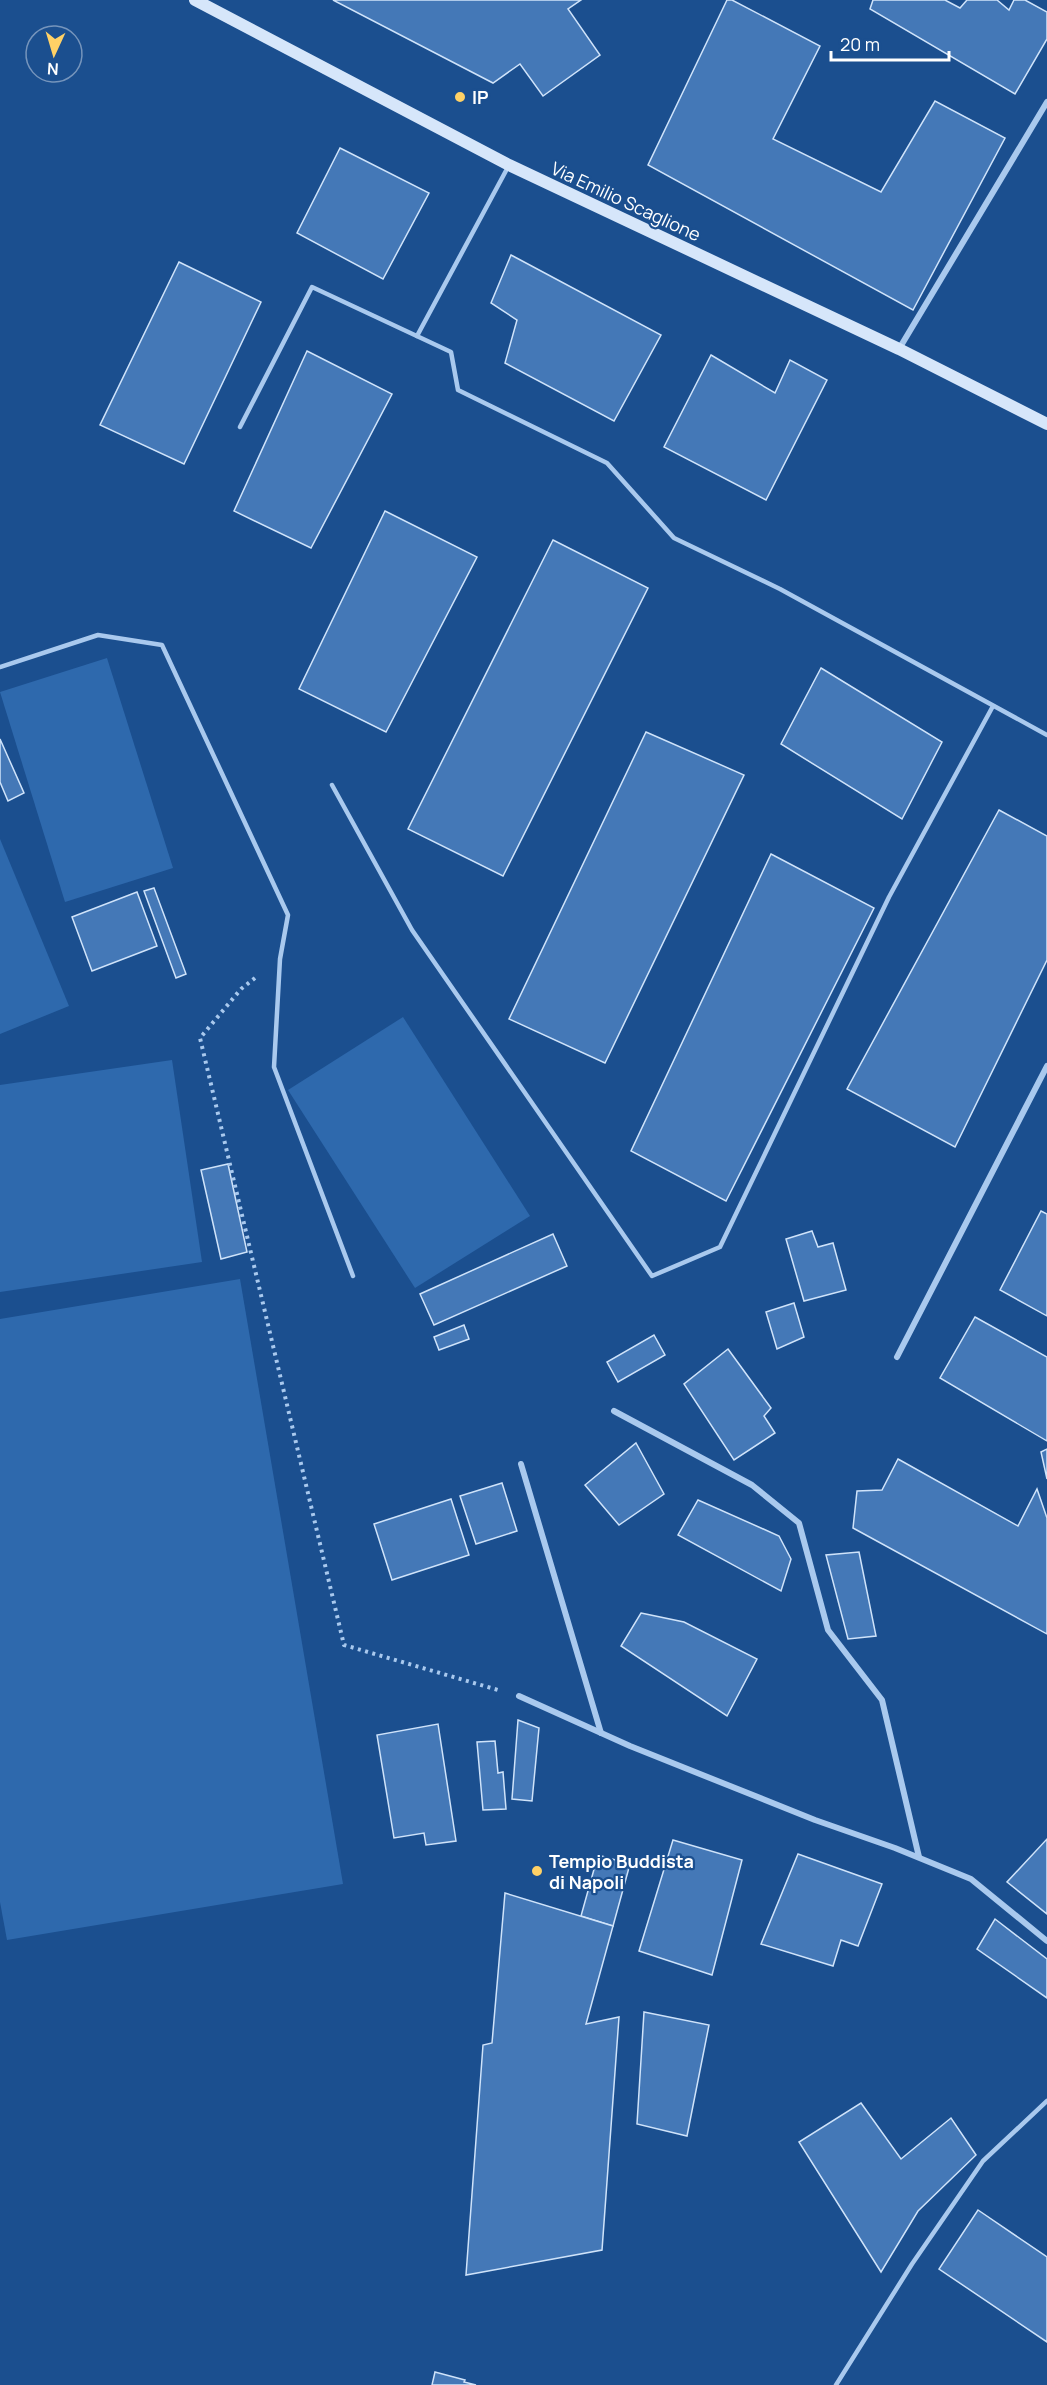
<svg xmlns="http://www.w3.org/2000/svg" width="1047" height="2385" font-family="Manrope,sans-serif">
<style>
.green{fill:#2e69ad}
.building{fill:#4478b7;stroke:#cfe3fa;stroke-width:1.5}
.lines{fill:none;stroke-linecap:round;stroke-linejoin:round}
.path{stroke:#a9c9ee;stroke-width:4;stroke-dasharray:3 4.5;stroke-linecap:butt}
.service{stroke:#a9c9ee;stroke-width:4.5}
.minor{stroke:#a9c9ee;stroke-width:6}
.secondary{stroke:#d6e6fa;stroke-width:12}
.poi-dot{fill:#ffd166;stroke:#1b4f8f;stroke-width:2}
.labels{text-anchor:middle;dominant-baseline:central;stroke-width:4.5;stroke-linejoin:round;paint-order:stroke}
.poi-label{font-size:18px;font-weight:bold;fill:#fff;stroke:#1b4f8f;text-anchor:start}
.street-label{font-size:18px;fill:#fff;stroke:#1b4f8f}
</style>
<rect width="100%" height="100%" fill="#1b4f8f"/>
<g class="green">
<path d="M107,658L173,868L65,902L0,692Z"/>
<path d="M0,839L69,1006L0,1034Z"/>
<path d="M403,1017L530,1216L415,1288L288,1090Z"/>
<path d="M172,1060L202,1262L0,1292V1085Z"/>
<path d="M240,1279L343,1884L7,1940L0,1902V1319Z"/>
</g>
<g class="building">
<path d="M333,0H581L568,9L600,55L543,96L520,64L493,83Z"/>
<path d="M727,0H732L820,46L773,139L881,192L935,101L1005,138L913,310L648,165Z"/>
<path d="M873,0H945L960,8L967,0H997L1009,10L1014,0H1025L1047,12V39L1015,94L870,9Z"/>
<path d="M340,148L429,193L383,279L297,233Z"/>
<path d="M511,255L661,335L614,421L505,363L517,320L491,303Z"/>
<path d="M179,262L261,302L184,464L100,425Z"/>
<path d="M307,351L392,394L311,548L234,511Z"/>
<path d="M711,355L775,393L790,360L827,380L766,500L664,447Z"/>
<path d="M385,511L477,557L386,732L299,689Z"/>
<path d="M553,540L648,588L503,876L408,829Z"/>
<path d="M821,668L942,742L902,819L781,744Z"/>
<path d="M646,732L744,775L605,1063L509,1019Z"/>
<path d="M0,739L24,793L8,801L0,782Z"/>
<path d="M999,810L1047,836V960L955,1147L847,1089Z"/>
<path d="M771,854L874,908L726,1201L631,1151Z"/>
<path d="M154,888L186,974L176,978L144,891Z"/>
<path d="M137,892L157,946L92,971L72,917Z"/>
<path d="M228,1164L247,1252L221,1259L201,1170Z"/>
<path d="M1041,1211L1047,1214V1316L1000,1290Z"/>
<path d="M812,1231L818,1247L833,1243L846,1290L804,1301L786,1239Z"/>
<path d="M553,1234L567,1266L434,1325L420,1294Z"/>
<path d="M794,1303L804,1337L777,1349L766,1312Z"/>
<path d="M975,1317L1047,1357V1441L940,1378Z"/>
<path d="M464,1325L469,1339L439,1350L434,1337Z"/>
<path d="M654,1335L665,1355L618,1382L607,1362Z"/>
<path d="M728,1349L771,1408L764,1416L775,1433L734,1460L684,1384Z"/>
<path d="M636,1443L664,1494L619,1525L585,1485Z"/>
<path d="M1047,1449V1479L1041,1452Z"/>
<path d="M898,1459L1018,1526L1037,1489L1047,1518V1634L853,1528L857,1491L882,1490Z"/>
<path d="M502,1483L517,1531L476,1544L460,1496Z"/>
<path d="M451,1499L469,1555L392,1580L374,1524Z"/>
<path d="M698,1500L779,1536L791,1559L781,1591L678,1535Z"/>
<path d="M859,1552L876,1636L848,1639L826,1555Z"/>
<path d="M641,1613L684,1622L757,1659L727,1716L621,1646Z"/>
<path d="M518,1720L539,1728L532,1801L512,1799Z"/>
<path d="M438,1724L456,1841L426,1845L424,1833L394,1838L377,1735Z"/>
<path d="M495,1741L498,1773L503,1772L506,1809L483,1810L477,1742Z"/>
<path d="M1047,1839V1914L1007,1882Z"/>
<path d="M673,1840L742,1860L712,1975L639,1951Z"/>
<path d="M798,1854L882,1884L858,1946L841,1940L833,1966L761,1944Z"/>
<path d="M598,1855L630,1864L613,1926L581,1916Z"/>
<path d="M505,1893L613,1926L586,2024L619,2017L602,2250L466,2275L483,2045L492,2043Z"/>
<path d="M995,1919L1047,1959V1998L977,1949Z"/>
<path d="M644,2012L709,2025L687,2136L637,2124Z"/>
<path d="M861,2103L901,2159L951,2118L976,2155L918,2211L881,2272L799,2142Z"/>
<path d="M978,2210L1047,2257V2342L939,2269Z"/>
<path d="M435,2372L465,2380L464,2382L476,2385H432Z"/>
</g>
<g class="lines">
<path class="path" d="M255,978L241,989L200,1038L344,1645L498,1690"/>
<g class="service">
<path d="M417,336L508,167"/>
<path d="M240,427L312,287L451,352L458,390L607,463L674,538L780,589L1047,735"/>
<path d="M0,667L98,635L162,645L288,915L280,959L274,1067L353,1276"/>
<path d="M332,785L412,930L652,1276L720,1247L889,897L993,706"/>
<path d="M836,2385L912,2264L983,2161L1047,2101"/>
</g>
<g class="minor">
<path d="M899,349L1047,102"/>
<path d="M897,1357L1047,1066"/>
<path d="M614,1411L752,1485L799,1523L828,1630L882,1700L919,1857"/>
<path d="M521,1464L601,1733"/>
<path d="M519,1696L630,1746L815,1820L895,1848L971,1879L1047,1941"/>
</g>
<path class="secondary" d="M195,0L509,165L899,349L1047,424"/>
</g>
<g class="poi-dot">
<circle cx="460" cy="97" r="6"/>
<circle cx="537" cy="1871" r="6"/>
</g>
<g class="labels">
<g class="poi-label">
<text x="472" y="97">IP</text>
<text x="549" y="1861">Tempio Buddista<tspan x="549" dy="21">di Napoli</tspan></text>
</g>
<g class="street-label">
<text transform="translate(626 201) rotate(25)">Via Emilio Scaglione</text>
</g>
</g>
<g transform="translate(54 54) rotate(184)"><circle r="28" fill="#1b4f8f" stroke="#7695bc" stroke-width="1.5"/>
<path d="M0-4.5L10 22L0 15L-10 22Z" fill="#ffd166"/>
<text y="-9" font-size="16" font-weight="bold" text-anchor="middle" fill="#ffffff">N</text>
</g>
<path d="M831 51v9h118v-9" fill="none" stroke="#ffffff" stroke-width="3"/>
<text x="840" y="51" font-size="18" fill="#ffffff" stroke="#1b4f8f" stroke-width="4.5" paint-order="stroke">20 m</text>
</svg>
